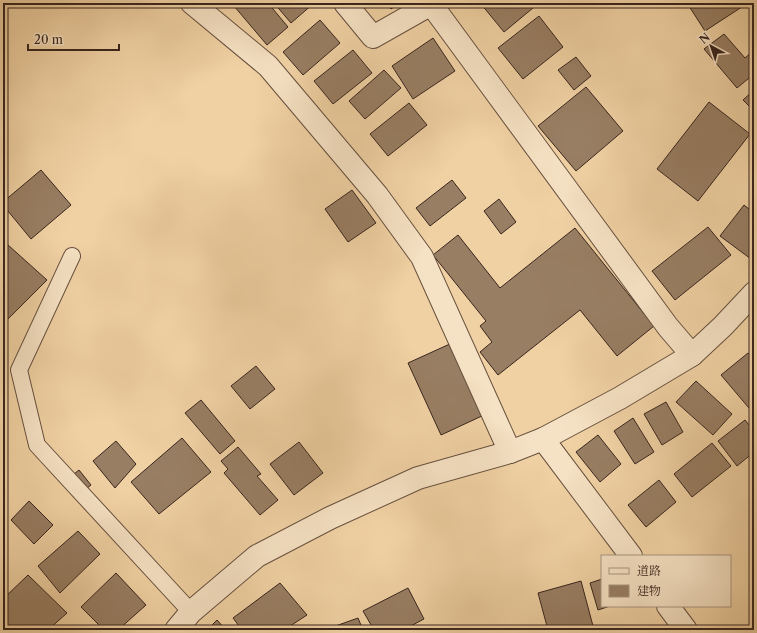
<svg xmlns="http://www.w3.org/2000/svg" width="757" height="633" font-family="'Libre Caslon Text','Noto Serif JP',serif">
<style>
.building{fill:#987e63;stroke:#39251e}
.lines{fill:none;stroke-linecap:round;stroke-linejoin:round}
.service-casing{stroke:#67503f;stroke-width:18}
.minor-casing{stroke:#67503f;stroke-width:24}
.service{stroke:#f5e1c3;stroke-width:16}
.minor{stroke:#f5e1c3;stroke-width:22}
</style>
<rect width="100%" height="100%" fill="#f0d1a3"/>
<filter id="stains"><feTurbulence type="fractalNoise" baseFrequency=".005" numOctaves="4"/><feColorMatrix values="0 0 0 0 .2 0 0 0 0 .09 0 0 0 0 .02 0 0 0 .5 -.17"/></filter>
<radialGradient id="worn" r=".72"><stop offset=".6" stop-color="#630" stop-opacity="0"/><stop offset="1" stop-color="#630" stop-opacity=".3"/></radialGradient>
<g class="building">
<path d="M238,3H268L288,27L267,45L234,6Z"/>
<path d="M274,3H312L313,4L291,23Z"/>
<path d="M386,3H399L391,9Z"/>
<path d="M482,3H539L504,32L481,4Z"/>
<path d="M687,3H748L705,31Z"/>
<path d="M539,16L563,47L523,79L498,48Z"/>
<path d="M320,20L340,43L303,75L283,52Z"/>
<path d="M724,34L745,58L754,50V74L737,88L704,49Z"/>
<path d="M433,38L455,71L413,99L392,66Z"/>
<path d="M353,50L372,73L333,104L314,81Z"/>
<path d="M576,57L591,76L574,90L558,70Z"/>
<path d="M384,70L401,88L365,119L349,101Z"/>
<path d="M586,87L623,131L576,171L538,126Z"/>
<path d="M754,90V111L743,100Z"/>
<path d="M709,102L750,134L698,201L657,169Z"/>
<path d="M409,103L427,125L388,156L370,134Z"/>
<path d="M41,170L71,205L31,239L3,205V202Z"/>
<path d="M452,180L466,198L430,226L416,208Z"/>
<path d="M352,190L376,223L348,242L325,209Z"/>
<path d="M499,199L516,222L501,234L484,211Z"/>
<path d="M744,205L754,213V254L751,259L720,236Z"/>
<path d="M708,227L731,255L675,300L652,271Z"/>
<path d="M575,228L654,326L617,356L580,310L498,375L480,352L492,342L480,326L486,321L433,255L458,235L500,288Z"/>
<path d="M8,245L47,280L3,324V250Z"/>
<path d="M452,343L484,415L441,435L408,363Z"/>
<path d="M748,353L754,360V414L721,375Z"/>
<path d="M256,366L275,389L250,409L231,386Z"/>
<path d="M696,381L732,414L713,435L676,402Z"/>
<path d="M201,400L235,441L220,454L185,413Z"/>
<path d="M666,402L683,432L662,445L644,414Z"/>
<path d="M633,418L654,452L635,464L614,431Z"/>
<path d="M745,420L754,431V452L737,466L718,441Z"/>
<path d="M598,435L621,464L600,482L576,452Z"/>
<path d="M182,438L211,472L159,514L131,482Z"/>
<path d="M116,441L136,464L115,488L93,461Z"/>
<path d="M299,442L323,473L294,495L270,464Z"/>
<path d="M712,443L731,466L692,497L674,474Z"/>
<path d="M238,447L261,474L257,476L278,500L260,515L224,473L228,469L221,461Z"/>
<path d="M79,470L91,485L75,498L63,483Z"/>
<path d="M659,480L676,502L646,527L628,505Z"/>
<path d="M29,501L53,525L34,544L11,520Z"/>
<path d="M78,531L100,554L60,593L38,566Z"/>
<path d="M116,573L146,605L118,630H104L81,607Z"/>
<path d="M28,575L67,613L48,630H3V599Z"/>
<path d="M602,579V606H610L598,610L590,583Z"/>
<path d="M581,581L593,626L579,630H548L538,593Z"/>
<path d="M280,583L307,615L284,630H242L233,618Z"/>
<path d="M408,588L424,619L403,630H374L363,611Z"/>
<path d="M358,618L363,630H331L330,628Z"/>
<path d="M217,620L226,630H207Z"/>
</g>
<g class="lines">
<g class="service-casing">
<path id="service" d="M72,256L19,370L37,445L191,612"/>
</g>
<g class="minor-casing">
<g id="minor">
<path d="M192,3L268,66L377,195L422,257L510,452"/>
<path d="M345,3L373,37L433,3"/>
<path d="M431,4L668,327L692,355"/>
<path d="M543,439L631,556"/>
<path d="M668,606L686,630"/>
<path d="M176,630L191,612L257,556L330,518L418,478L510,452L543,439L620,398L692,355L723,326L754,293"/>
</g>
</g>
<use href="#service" class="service"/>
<use href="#minor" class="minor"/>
</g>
<rect width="757" height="633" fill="none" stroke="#f0d1a3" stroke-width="16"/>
<rect x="4" y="4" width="749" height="625" fill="none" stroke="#39251e" stroke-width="2"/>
<rect x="8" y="8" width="741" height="617" fill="none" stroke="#39251e"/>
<rect x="601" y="555" width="130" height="52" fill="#f5e1c3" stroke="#aa9681"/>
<rect x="609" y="568" width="20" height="6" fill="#f5e1c3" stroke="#aa9681"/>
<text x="637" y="575" font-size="12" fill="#39251e">道路</text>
<rect x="609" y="585" width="20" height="12" fill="#987e63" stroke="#aa9681"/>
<text x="637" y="595" font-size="12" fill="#39251e">建物</text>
<g transform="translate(711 46) rotate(320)" stroke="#f5e1c3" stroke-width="3" paint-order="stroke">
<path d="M0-3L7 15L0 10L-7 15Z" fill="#39251e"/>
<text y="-6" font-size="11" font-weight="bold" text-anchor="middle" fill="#39251e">N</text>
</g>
<path d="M28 44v6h91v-6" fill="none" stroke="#39251e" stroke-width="2"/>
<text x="34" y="44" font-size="12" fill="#39251e" stroke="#f5e1c3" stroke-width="3" paint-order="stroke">20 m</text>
<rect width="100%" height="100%" filter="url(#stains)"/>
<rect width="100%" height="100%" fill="url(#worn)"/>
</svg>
